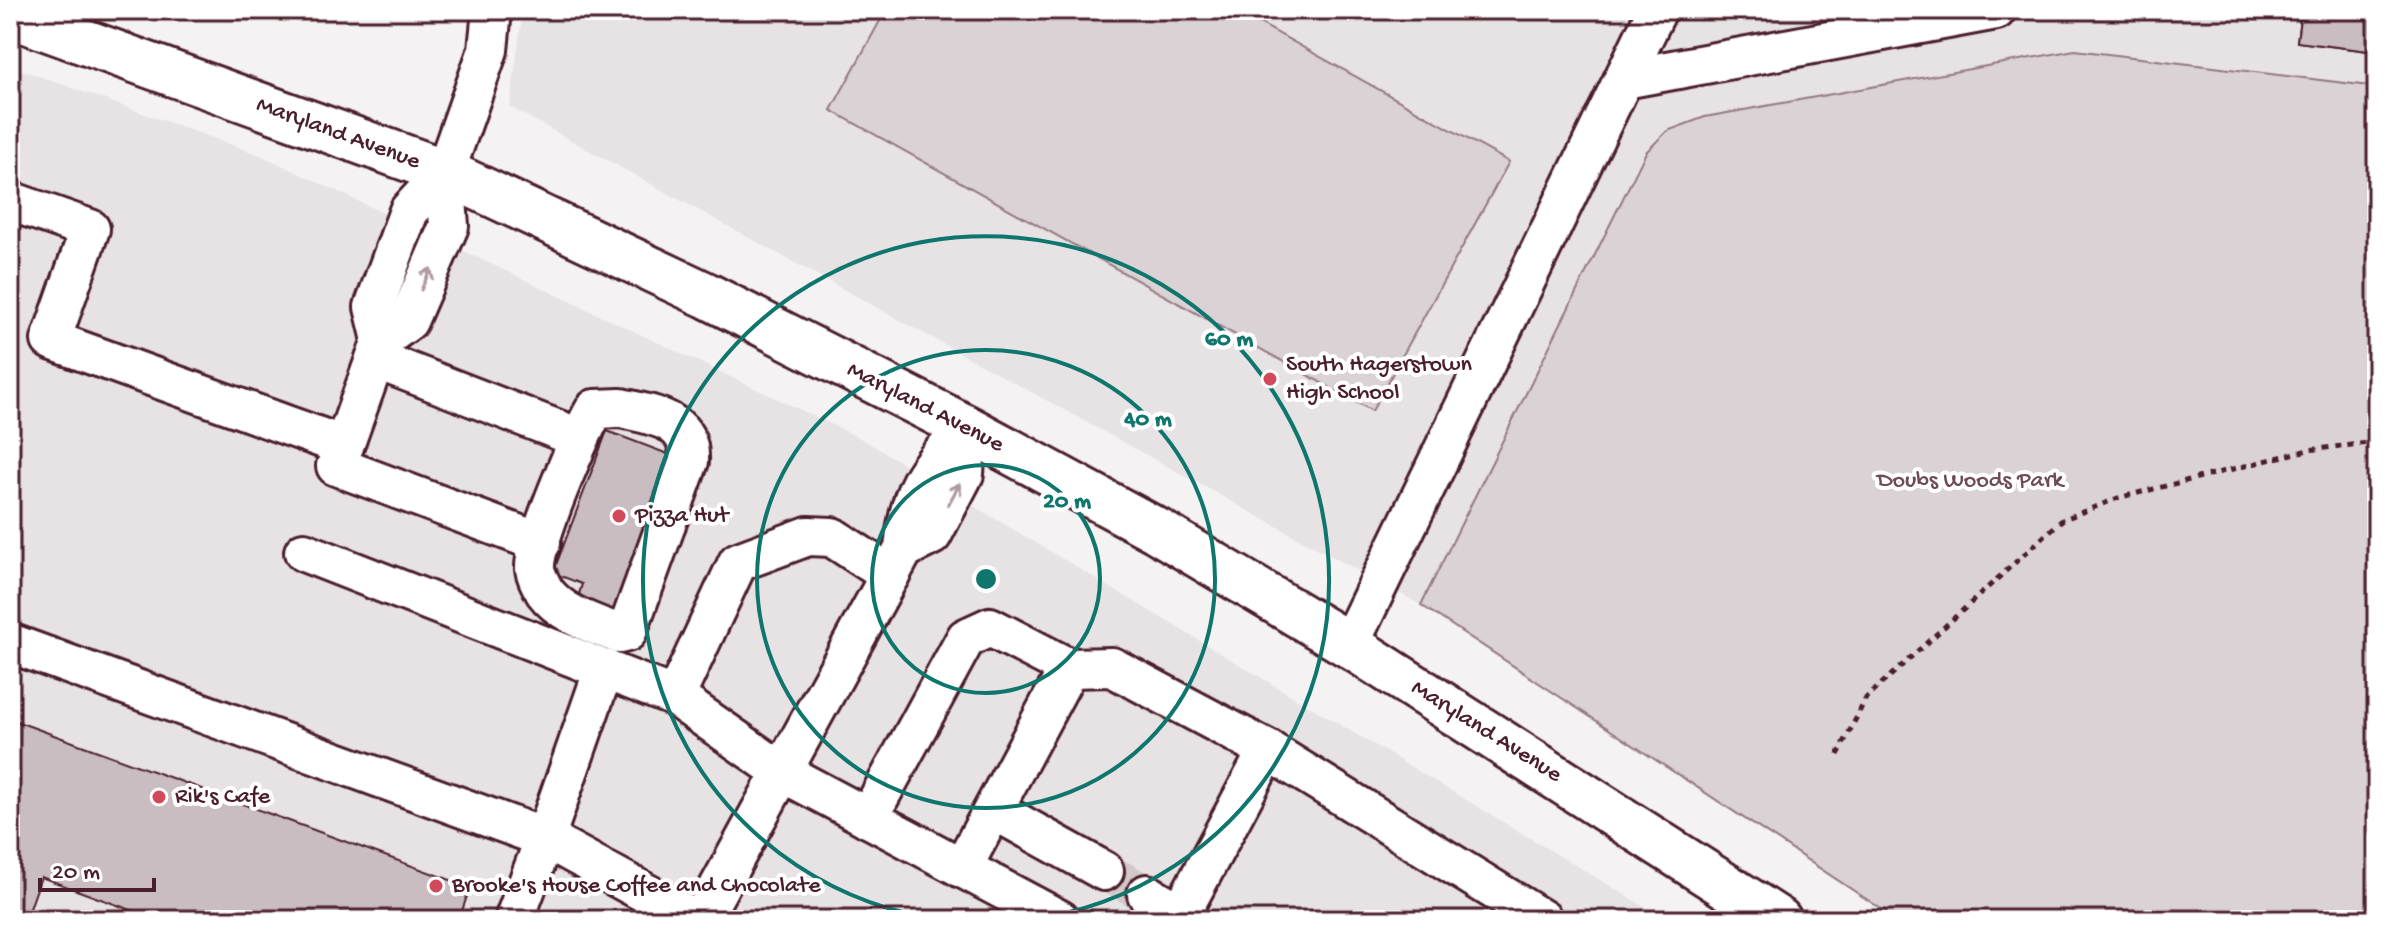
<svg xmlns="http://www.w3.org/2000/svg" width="2387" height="930" font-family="'Gochi Hand',sans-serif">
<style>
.built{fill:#e7e2e3}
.green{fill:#dbd2d5;stroke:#927880;stroke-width:2}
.building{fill:#cabdc1;stroke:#4a1f2b;stroke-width:2}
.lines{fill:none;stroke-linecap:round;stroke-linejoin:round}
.minor-tunnel{stroke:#d2c8ca;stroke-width:38;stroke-dasharray:38 19;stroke-linecap:butt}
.minor-casing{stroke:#4a1f2b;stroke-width:44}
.major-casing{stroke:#4a1f2b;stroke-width:50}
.path{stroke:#4a1f2b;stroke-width:5;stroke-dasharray:6 6;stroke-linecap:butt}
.minor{stroke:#fff;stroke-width:38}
.major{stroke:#fff;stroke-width:44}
.oneway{stroke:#ae9aa0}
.ring{fill:none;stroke:#0f766e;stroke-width:4}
.poi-dot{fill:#d1495b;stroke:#fff;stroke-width:3}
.labels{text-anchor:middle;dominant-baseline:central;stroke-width:8;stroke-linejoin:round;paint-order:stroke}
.street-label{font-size:24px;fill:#4a1f2b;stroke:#fff}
.poi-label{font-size:24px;fill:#4a1f2b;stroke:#fff;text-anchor:start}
.park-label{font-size:24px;fill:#6e4c56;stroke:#fff}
.centre{fill:#0f766e;stroke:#fff;stroke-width:4}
.ring-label{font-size:24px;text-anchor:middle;font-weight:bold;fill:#0f766e;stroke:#fff;stroke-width:8;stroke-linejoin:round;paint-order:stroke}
</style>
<rect width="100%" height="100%" fill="#f4f2f2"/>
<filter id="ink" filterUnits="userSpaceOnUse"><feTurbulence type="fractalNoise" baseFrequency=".0125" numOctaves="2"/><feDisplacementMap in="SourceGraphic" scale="16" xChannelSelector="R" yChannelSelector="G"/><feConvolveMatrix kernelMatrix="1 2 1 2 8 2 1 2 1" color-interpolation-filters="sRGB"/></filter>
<g filter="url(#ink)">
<g class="built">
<path d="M523,10H2377V87L2075,50L1705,117L1667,131L1646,152L1421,605L510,107Z"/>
<path d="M10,66L260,155L860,438L1667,920H10Z"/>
</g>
<g class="green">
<path d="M886,10H1236L1509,162L1372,411L831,110Z"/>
<path d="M2075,50L2377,87V920H1898L1421,605L1646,152L1667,131L1705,117Z"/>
</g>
<g class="building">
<path d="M2301,10H2377V52L2297,42Z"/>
<path d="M2301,10H2377V52L2297,42Z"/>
<path d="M607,431L684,460L622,628L575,608L582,584L553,573Z"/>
<path d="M10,719L470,887L459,920H158L41,877L26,920H10Z"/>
</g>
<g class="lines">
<path class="minor-tunnel" d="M1104,871L1147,894"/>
<g class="minor-casing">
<g id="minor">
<path d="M1624,79L1996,10"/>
<path d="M10,201L90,229L51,340L344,446L382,340L408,321L449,226L445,172"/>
<path d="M382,340L374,307L409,211L445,172L488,50L492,10"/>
<path d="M375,359L579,438"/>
<path d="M621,408C655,416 691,419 689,461L627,632L619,634C594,624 562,615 545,592C542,587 536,575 535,569C533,542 580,435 595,409Z"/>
<path d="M336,466L541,543"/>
<path d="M304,552L675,697L738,562L808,536L832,537L890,575"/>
<path d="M10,643L545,838L514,920"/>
<path d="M1349,645L1657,10"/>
<path d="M604,669L545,838L695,920"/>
<path d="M675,697L782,772L1060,920"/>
<path d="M994,810L1104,871"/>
<path d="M868,818L966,638L990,627L1069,668"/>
<path d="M962,868L1069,668L1112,667L1268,750L1543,920"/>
<path d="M1147,894L1181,913"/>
<path d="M701,920L904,549C909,491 925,467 967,428L964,474L932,535L904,549"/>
<path d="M1177,920L1268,750"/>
</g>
</g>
<g class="major-casing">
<path id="major" d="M10,15L445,172L706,295L967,428L1156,530L1349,645L1779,920"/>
</g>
<path class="path" d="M1838,755L1866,698L2062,520L2118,498L2221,472L2308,450L2377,442"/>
<use href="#minor" class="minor"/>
<use href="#major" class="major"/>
</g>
<defs><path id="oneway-shaft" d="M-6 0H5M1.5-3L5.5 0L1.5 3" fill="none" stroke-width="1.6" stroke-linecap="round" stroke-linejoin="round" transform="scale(2)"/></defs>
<g class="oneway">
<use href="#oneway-shaft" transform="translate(426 279) rotate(-66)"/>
<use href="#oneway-shaft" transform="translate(954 494) rotate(-62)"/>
</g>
</g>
<g class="ring">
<circle cx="986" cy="579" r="114"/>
<circle cx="986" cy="579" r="229"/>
<path d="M947 920A343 343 0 1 1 1025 920"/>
</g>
<g class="poi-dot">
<circle cx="1270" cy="379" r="8"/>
<circle cx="619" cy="516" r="8"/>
<circle cx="159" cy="797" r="8"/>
<circle cx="436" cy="886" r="8"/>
</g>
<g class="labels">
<g class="street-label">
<text transform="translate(338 134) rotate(20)">Maryland Avenue</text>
<text transform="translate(925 408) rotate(27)">Maryland Avenue</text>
<text transform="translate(1486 732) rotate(32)">Maryland Avenue</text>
</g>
<g class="poi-label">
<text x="1286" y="365">South Hagerstown<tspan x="1286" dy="28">High School</tspan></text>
<text x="635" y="516">Pizza Hut</text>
<text x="175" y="797">Rik's Cafe</text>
<text x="452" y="886">Brooke's House Coffee and Chocolate</text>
</g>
<g class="park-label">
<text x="1970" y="481">Doubs Woods Park</text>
</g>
</g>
<circle cx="986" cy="579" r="12" class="centre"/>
<g class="ring-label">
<text x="1229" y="345">60 m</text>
<text x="1148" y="425">40 m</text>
<text x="1067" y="507">20 m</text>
</g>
<rect width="2387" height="930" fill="none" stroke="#fff" stroke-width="40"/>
<rect x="20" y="20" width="2347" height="890" fill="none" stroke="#4a1f2b" stroke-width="3" filter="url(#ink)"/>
<path d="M40 878v12h114v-12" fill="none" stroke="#4a1f2b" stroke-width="4"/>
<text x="52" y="878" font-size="24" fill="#4a1f2b" stroke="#ffffff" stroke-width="6" paint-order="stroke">20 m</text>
</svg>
